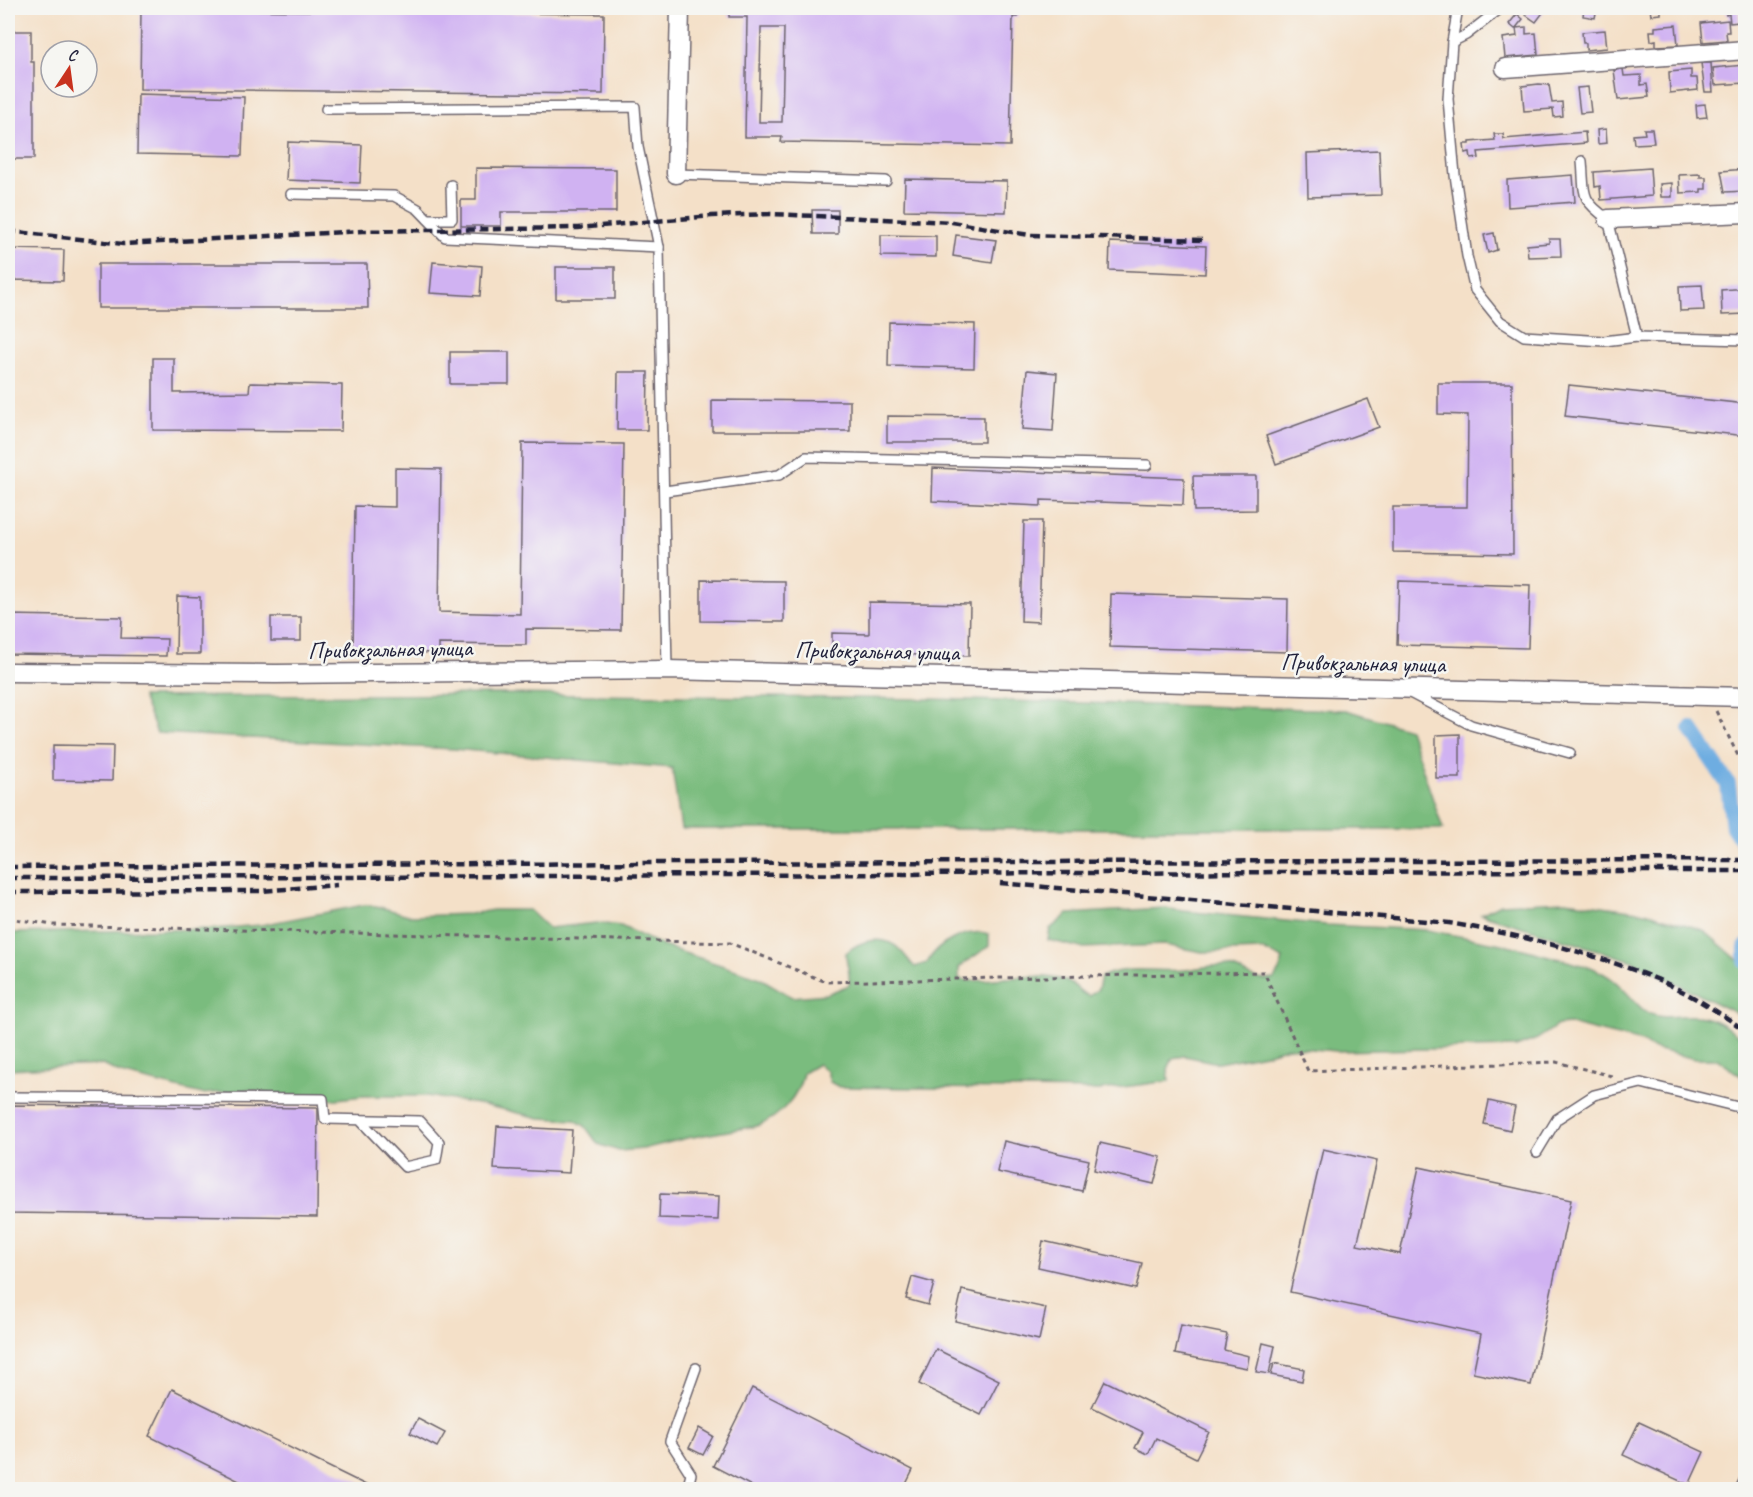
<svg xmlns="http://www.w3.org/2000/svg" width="1753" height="1497" font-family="Caveat,sans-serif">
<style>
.forest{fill:#7abc7e;stroke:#4e6f5c;stroke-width:1.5}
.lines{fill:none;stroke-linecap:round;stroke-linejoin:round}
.canal{stroke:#6eade1;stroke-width:16}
.building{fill:#d0b2f2;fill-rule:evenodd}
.service-casing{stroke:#6c646c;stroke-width:12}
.minor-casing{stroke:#6c646c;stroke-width:21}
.path{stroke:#6c646c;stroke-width:3;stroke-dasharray:4.5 4.5;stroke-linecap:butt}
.service{stroke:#fff;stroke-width:9}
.minor{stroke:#fff;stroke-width:18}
.rail{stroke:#22223b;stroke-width:4.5;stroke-dasharray:9 4.5;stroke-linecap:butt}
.labels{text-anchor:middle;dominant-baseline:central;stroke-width:5;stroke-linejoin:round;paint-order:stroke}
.street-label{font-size:24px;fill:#22223b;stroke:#f6f6f2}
</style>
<rect width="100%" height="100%" fill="#f6f6f2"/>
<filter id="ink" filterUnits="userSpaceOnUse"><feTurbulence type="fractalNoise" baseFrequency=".0167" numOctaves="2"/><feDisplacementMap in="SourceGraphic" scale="12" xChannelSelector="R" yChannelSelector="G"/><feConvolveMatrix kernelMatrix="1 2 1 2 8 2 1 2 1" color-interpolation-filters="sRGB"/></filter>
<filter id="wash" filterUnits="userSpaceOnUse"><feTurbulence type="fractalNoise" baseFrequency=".008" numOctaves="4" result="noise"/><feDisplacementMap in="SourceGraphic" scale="24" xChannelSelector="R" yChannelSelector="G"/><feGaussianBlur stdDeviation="1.35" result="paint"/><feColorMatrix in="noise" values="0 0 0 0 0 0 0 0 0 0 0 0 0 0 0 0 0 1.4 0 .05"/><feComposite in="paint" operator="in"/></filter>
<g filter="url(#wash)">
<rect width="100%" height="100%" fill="#f4e0c8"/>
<g class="forest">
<path d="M499,694L930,699L1346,710L1409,729L1443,829H681L672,768L453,749L157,733L142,697Z"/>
<path d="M1566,901L1645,912L1703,930L1745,966V1018L1633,961L1481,914L1500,904Z"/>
<path d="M364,905L376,906L412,916L470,914L493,910H529L548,928L597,923L621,926L663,946L760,978L792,997L827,994L849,985C851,973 846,965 846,953C860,940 884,934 899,949C905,954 909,962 915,967L927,963C937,943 967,928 989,934V946L959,967V979L970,981C998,980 1046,970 1070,983C1078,987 1079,993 1089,996L1098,989L1101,977C1127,964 1157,973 1184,970C1200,969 1214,963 1230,967C1247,972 1254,983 1274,979L1280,969L1283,959L1263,950L1202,952L1165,945L1081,948L1048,940L1050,929L1068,914L1164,908L1183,911L1327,925L1427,930L1512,946L1593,968C1604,973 1615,980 1623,989C1632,997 1639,1009 1650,1014C1664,1020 1681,1014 1696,1016C1715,1017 1730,1029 1745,1040V1079L1717,1059H1695L1651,1048L1642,1042L1569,1024L1558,1025L1537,1039L1516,1047L1336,1051L1288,1047L1265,1054L1218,1063L1185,1056L1173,1058L1168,1069L1169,1081L1100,1090L839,1087L830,1082L827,1071L818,1064L803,1073C799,1096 779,1118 757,1126L687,1138L643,1149L619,1151L598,1144L585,1126L575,1120L540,1118L484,1105L427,1096H363L337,1099L299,1100L249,1090L202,1094L124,1075L103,1065L8,1069V933L212,929L261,925Z"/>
</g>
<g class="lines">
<g class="canal">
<path d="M1691,729L1728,784L1733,827L1746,847"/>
<path d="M1746,947V961"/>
</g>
</g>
<g id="blocks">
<g class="building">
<path d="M729,8H1018V17H1013L1010,146L781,142L782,137H745L747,17H729ZM761,28H784L782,122H759Z"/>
<path d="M1532,8H1542L1545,10L1536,22L1526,15Z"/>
<path d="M1584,8H1597L1595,18L1583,16Z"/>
<path d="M1650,8H1661V14L1651,15Z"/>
<path d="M1725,8H1738L1739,22L1730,23L1729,14L1726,15Z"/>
<path d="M141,9L604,14L603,94L140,89Z"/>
<path d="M1517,14L1523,19L1515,29L1509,24Z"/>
<path d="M1728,20L1729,32H1726L1727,40L1703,42L1701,23Z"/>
<path d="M1676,25L1678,45L1656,46V40L1651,41L1650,31H1655V27Z"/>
<path d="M1526,27V34L1536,33L1538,55L1505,58L1503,38L1517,36L1516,28Z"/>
<path d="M1605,30L1607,48L1586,50V43H1583L1582,32Z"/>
<path d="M8,31H31V62H34V159H8Z"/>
<path d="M1701,63H1711L1713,92H1705Z"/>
<path d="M1744,65L1745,83L1715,85L1713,68Z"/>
<path d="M1623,69L1624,76L1641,75V85L1647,84L1649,97L1618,100L1614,70Z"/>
<path d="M1691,70V78H1697L1698,90L1670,93L1669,72Z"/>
<path d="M1539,84L1549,85L1552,103L1562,102L1563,116L1554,117L1553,109L1524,111L1522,86Z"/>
<path d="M1588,87L1591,112L1580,113L1577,88Z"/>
<path d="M138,94L244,97L242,156L137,154Z"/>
<path d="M1705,104L1707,117L1697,118L1696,105Z"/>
<path d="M1606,129L1607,143L1598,144L1597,130Z"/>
<path d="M1644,129H1652L1654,143L1634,144L1633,135L1645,134Z"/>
<path d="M1585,132L1586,143L1478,152L1479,158L1471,159L1470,152L1465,153L1464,144H1470V142L1495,140L1494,134H1503L1504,139Z"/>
<path d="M288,142L362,145L360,183L286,180Z"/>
<path d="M1379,150L1381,195L1308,197L1307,153Z"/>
<path d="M476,168L616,169V212H501V226H461V200H476Z"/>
<path d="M1650,168L1652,196L1601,200L1600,186L1595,187L1594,172Z"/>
<path d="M1746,169V191L1725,192L1721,171Z"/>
<path d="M1700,174V177H1706V189H1701V192L1680,193L1679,175Z"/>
<path d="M1573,175L1575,202L1508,207L1507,180Z"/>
<path d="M905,179L1007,181L1006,212L904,210Z"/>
<path d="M1672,183V197H1661L1660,184Z"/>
<path d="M812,210H838V234H813Z"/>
<path d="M1494,233L1497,250L1488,253L1484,235Z"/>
<path d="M881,235L936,236V257L881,256Z"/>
<path d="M956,235L996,240L992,262L953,256Z"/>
<path d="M1549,239H1560L1561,256L1528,257L1527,245L1549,243Z"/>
<path d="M1110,242L1206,246L1205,274L1109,270Z"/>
<path d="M8,249L64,250L63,281L8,280Z"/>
<path d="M433,262L482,266L480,296L430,293Z"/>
<path d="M98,264H367L368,308H98Z"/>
<rect x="556" y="267" width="59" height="32"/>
<path d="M1702,285L1704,310L1680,311L1679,286Z"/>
<path d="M1734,289H1746V314L1722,315L1721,290Z"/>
<path d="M889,322L975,324L974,368L888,366Z"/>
<rect x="450" y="352" width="59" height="32"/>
<path d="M153,358H174V393L249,392L250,383L342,385L341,431L153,430Z"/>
<path d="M1027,370L1057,373L1053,431L1022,429Z"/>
<path d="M618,372H648L647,430H617Z"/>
<path d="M1438,383H1512L1513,554L1393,552V507H1467L1468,415L1438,414Z"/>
<path d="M1569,385L1746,404V436L1565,416Z"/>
<path d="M1368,399L1379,427L1276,464L1266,436Z"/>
<path d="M712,400L850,401V431H712Z"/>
<path d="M887,416L984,417V442H887Z"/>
<path d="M522,443L624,444L621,630L526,629V645L439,644V653L353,651L355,506L395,507V468L441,469L439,612L520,614Z"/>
<path d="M933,468L1184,478L1183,505L1041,500V506L932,501Z"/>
<path d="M1193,476H1256V510L1194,511Z"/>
<path d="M1024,521H1042L1039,622L1021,621Z"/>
<path d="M701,580L784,581V622L701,621Z"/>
<path d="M1399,581L1530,585L1528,648L1397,645Z"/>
<path d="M1111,594L1288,599L1287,652L1110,647Z"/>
<path d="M177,596L200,597V654H176Z"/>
<path d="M869,602L970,604L969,656L832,653V633L869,634Z"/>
<path d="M8,615L122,617L121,638L167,639L166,656L8,654Z"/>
<rect x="271" y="617" width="30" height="24"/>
<path d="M1460,734V778H1436V735Z"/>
<path d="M53,745L113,746L112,781L53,780Z"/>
<path d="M1489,1101L1515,1107L1510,1130L1484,1124Z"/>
<path d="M8,1105L318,1108L317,1217L8,1213Z"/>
<path d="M497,1126L572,1130L569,1173L494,1169Z"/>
<path d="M1004,1141L1089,1160L1082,1191L997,1172Z"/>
<path d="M1100,1143L1161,1157L1154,1184L1094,1170Z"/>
<path d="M1323,1149L1377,1161L1357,1245L1400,1254L1419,1167L1571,1200L1531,1385L1473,1373L1481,1334L1290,1292Z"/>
<path d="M660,1194L719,1196L718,1220L659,1218Z"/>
<path d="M1043,1241L1142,1263L1136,1289L1038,1267Z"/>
<path d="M912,1277L934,1283L928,1305L906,1299Z"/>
<path d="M962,1290L1046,1308L1039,1340L955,1321Z"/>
<path d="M1181,1325L1227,1334L1224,1350L1249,1356L1247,1368L1175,1354Z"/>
<path d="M1263,1343L1275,1346L1269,1374L1256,1372Z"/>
<path d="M936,1349L999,1380L981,1415L919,1384Z"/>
<path d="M1274,1363L1304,1369L1302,1381L1271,1375Z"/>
<path d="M1105,1381L1209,1432L1196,1458L1156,1438L1148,1454L1135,1448L1143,1432L1092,1407Z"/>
<path d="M752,1388L913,1470L903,1490H759L713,1466Z"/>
<path d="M172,1389L323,1464L376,1490H257L149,1436Z"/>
<path d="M418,1419L445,1433L437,1447L410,1433Z"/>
<path d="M1639,1422L1704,1452L1689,1485L1623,1455Z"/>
<path d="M699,1428L713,1436L703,1455L689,1448Z"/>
<path d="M1741,1475L1746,1478V1490H1734Z"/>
</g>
</g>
</g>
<g filter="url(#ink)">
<use href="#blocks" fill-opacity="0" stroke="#6c646c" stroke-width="1.5"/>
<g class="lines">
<g class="service-casing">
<g id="service">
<path d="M1458,8L1452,42L1448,99L1455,175L1467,256L1475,290L1500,321L1524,336L1604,341L1637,337L1746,340"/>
<path d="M1452,42L1466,35L1501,8"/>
<path d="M326,109L635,107L638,147L659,247"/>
<path d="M1582,161C1585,193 1579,199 1608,219L1637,337"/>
<path d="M676,174L886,181"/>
<path d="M291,194L394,196L418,209L445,237L659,247L667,670"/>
<path d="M428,219H452L451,185"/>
<path d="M665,491L779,475L806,457L1147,465"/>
<path d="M1410,693L1471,725L1570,753"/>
<path d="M8,1097L323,1099L325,1119L420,1121L439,1142L436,1160L405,1167L360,1120"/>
<path d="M1537,1152L1557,1119L1594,1095L1641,1083L1746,1109"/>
<path d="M687,1490L691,1474L670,1441L696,1368"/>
</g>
</g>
<g class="minor-casing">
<g id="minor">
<path d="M1505,68L1746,50"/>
<path d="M676,174L680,8"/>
<path d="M1608,219L1746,213"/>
<path d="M8,672L276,674L667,670L1746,697"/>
</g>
</g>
<g class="path">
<path d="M1716,711L1746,772"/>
<path d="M8,918L53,925L730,943L826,982L1264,972L1308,1071L1556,1062L1616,1077"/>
</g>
<use href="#service" class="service"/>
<use href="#minor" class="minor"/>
<g class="rail">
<path d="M8,231L123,244L362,231L578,228L712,216L771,214L952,222L1029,235L1204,240"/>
<path d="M8,867L653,863L1746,860"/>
<path d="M8,878C587,877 1166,871 1746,871"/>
<path d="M1000,883L1449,923C1519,935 1588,951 1654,978C1686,991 1717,1011 1746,1031"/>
<path d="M8,892L260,891L337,885"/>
</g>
</g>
</g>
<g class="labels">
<g class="street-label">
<text transform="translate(390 649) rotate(-1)">Привокзальная улица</text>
<text transform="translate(877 651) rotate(1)">Привокзальная улица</text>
<text transform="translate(1363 663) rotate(1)">Привокзальная улица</text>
</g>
</g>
<rect width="1753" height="1497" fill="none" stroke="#f6f6f2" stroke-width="30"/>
<g transform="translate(69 69) rotate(13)"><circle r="28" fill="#f6f6f2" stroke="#a1a1a9" stroke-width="1.5"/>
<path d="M0-4.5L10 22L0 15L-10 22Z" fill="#c8321e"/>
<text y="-9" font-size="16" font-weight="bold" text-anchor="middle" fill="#22223b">С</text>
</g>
</svg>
